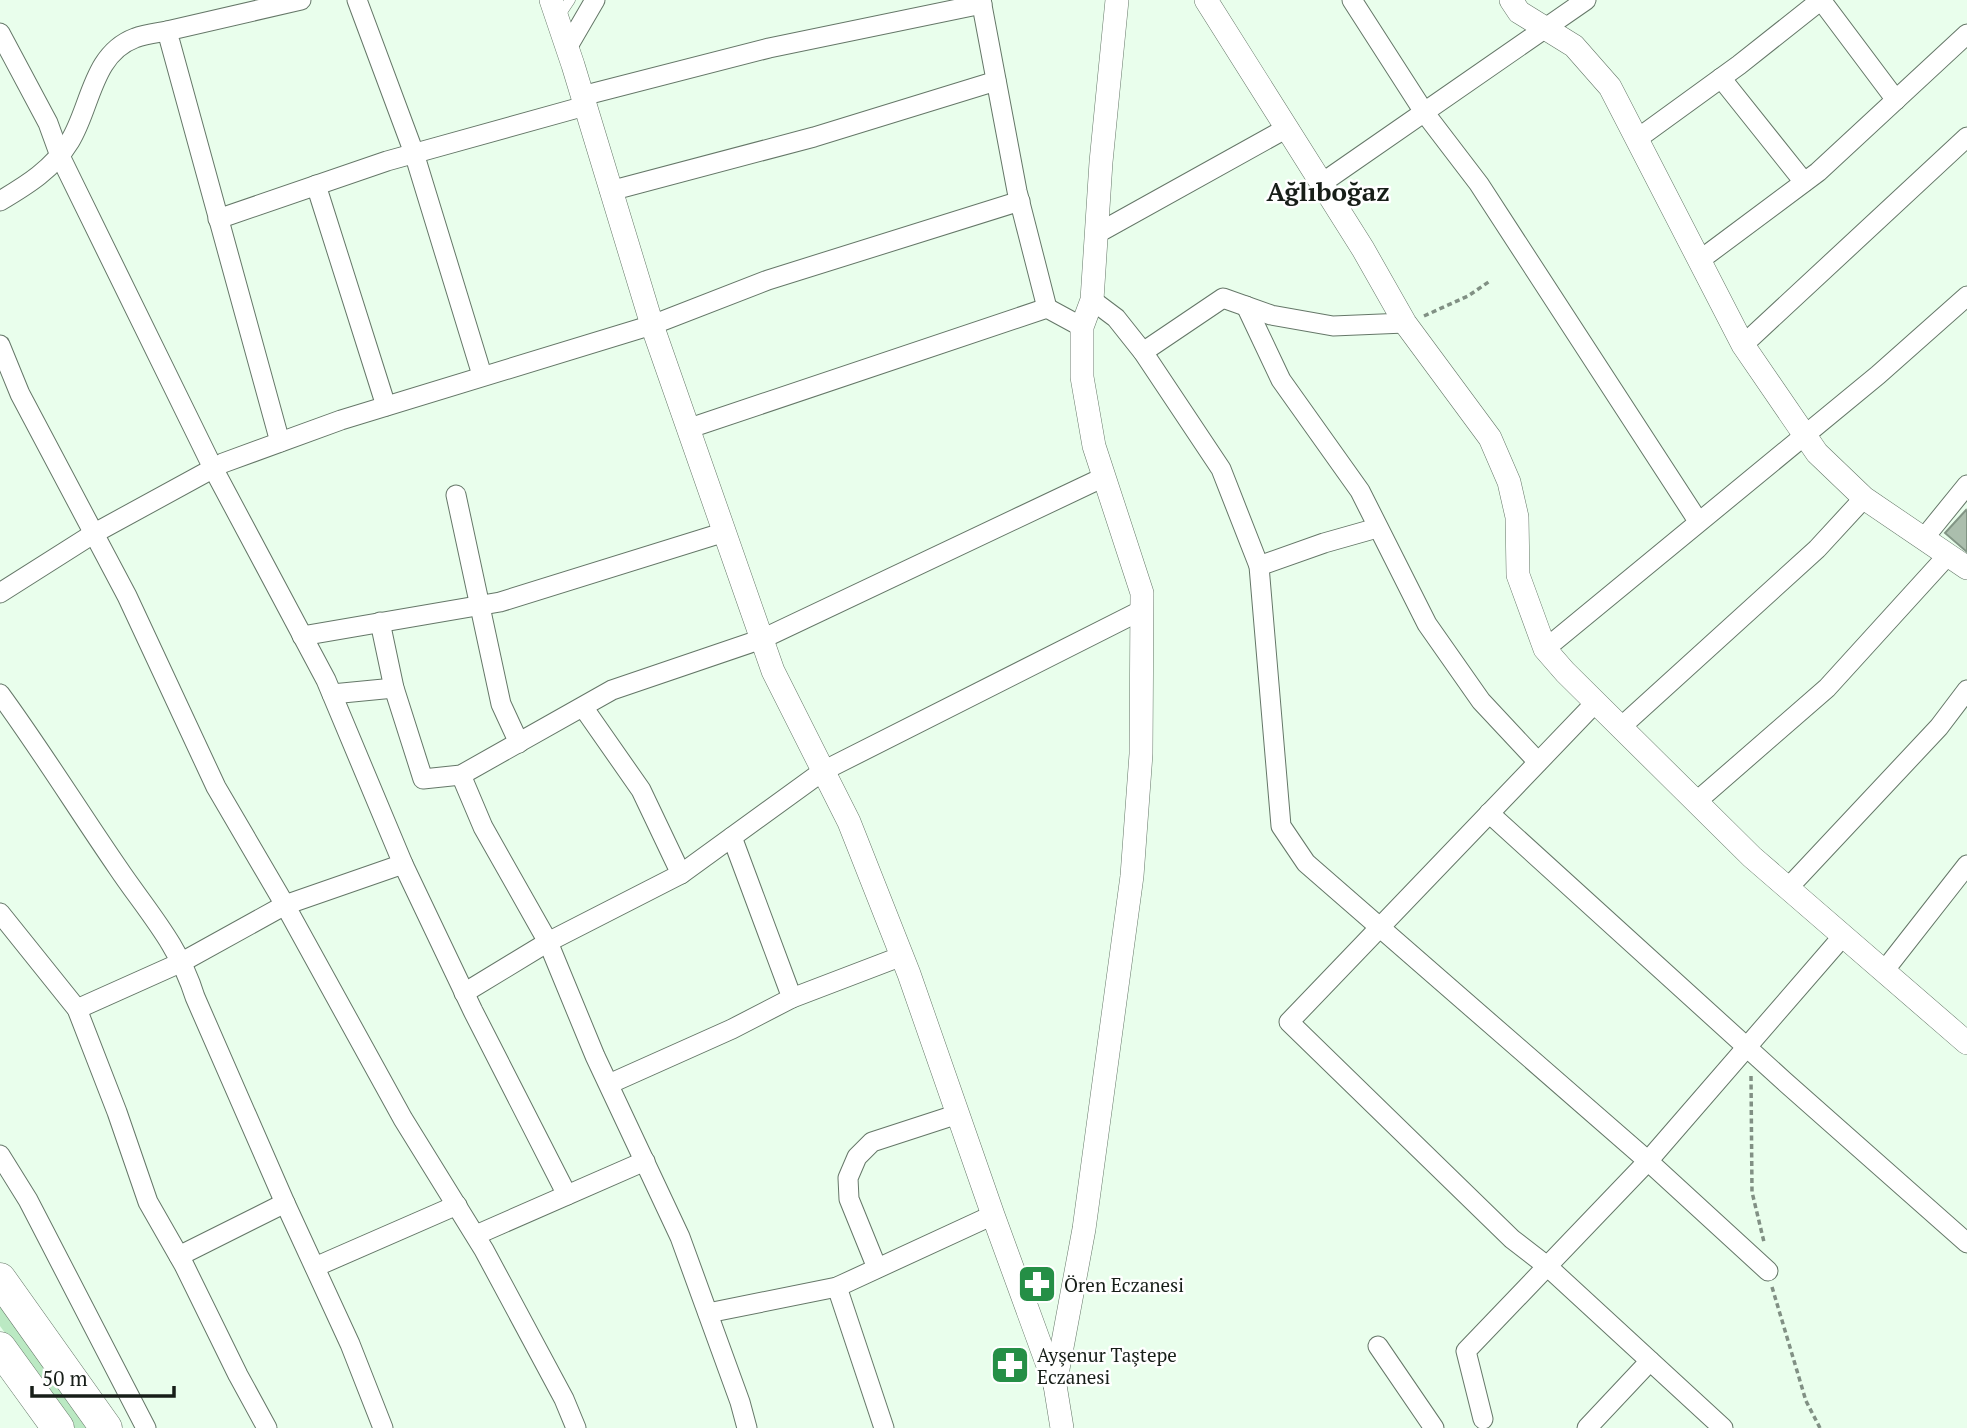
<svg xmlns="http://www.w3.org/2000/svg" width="1967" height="1428" font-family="'PT Serif',serif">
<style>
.green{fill:#bbe9c3}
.building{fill:#abbead;stroke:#829585;stroke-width:2}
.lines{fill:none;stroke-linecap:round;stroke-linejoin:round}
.service-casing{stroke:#657768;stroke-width:11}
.minor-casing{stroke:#657768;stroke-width:21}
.tertiary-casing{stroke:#657768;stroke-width:24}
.trunk-casing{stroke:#657768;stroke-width:33}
.path{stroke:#819084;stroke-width:3.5;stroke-dasharray:5 3.5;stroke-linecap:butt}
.service{stroke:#fff;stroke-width:10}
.minor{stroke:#fff;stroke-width:19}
.tertiary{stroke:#fff;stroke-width:23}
.trunk{stroke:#fff;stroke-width:32}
.labels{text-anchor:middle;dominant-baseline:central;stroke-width:5;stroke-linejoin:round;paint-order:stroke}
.poi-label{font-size:19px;fill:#171e18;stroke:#fff;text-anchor:start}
.district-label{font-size:26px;font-weight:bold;fill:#171e18;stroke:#fff}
</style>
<rect width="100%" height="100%" fill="#e9feec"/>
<path class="green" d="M0,1306L89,1428H73L0,1326Z"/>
<path class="building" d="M1966,510L1967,512V552L1945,533Z"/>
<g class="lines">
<g class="service-casing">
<path id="service" d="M558,18L570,0"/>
</g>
<g class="minor-casing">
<g id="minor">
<path d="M357,0L414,153L482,375"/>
<path d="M981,0L1017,191L1047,308"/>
<path d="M1352,0L1424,112L1479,184L1698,521"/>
<path d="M1821,0L1896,100"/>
<path d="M0,33L48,123L60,156L213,468L326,680L403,864L473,1011L567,1195"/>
<path d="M567,48L595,0"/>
<path d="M1721,78L1804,182"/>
<path d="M582,96L769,48L982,4"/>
<path d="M1637,139L1739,65L1821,0"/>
<path d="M1322,183L1586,0"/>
<path d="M316,185L386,406"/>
<path d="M610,191L814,137L996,81"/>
<path d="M0,201C27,185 53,169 70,141C91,107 92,54 135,38C145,34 156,33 167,31"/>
<path d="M218,219L387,161L585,106"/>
<path d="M1098,233L1287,128"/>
<path d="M1700,260L1818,172L1967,34"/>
<path d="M1092,300L1116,318L1143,352L1221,469L1259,566L1281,826L1306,863L1648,1161L1768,1271"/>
<path d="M1246,306L1281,380L1360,491L1427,624L1481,701L1538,762"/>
<path d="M0,345L20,394L127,596L216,787L285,905L403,1119L484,1250L564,1399L576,1428"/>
<path d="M1743,345L1967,137"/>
<path d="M1143,352L1223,298L1271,315L1333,326L1405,323"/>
<path d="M690,428L1047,308L1082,327"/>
<path d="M280,442L167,31L301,0"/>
<path d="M456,495L501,704L519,743"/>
<path d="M1924,538L1967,485"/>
<path d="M1259,566L1324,543L1377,528"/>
<path d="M0,593L93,534L223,463L341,420L652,325L768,280L1020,201"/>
<path d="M380,622L394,688L423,779L461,775L612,690L762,639L1104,477"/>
<path d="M302,636L500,602L725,532"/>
<path d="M1545,649L1878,375L1967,296"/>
<path d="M0,694C41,750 78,810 118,868C147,911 179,945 195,997L285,1203L350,1344L383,1428"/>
<path d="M332,694L394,688"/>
<path d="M1596,702L1289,1022L1512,1239L1547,1266L1723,1428"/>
<path d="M583,707L641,790L681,874"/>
<path d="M1621,727L1817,549L1864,498"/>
<path d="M461,775L483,827L548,942L595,1056L680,1237L740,1402L747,1428"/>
<path d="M1696,802L1827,688L1948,555"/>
<path d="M1489,813L1784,1081L1967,1243"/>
<path d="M732,837L792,998"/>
<path d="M1788,888L1939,727L1967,690"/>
<path d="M0,913L77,1009L117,1112L148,1202L184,1265L238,1375L267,1428"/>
<path d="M1884,971L1967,865"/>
<path d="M464,993L548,942L681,874L823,771L1142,610"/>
<path d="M77,1009L182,962L285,905L403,864"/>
<path d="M609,1084L732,1029L792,998L902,956"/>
<path d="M0,1155L28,1200L146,1428"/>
<path d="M476,1235L645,1161"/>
<path d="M179,1256L285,1203"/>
<path d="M315,1267L457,1205"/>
<path d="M877,1268L849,1199L848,1178L857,1157L872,1142L958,1114"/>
<path d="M837,1287L884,1428"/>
<path d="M708,1313L837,1287L993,1215"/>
<path d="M1378,1346L1434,1428"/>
<path d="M1483,1419L1466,1351L1648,1161L1843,936"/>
<path d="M1587,1428L1650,1361"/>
</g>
</g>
<g class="tertiary-casing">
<g id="tertiary">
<path d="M551,0L573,65L652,325L773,671L849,822L909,974L993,1215L1055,1385L1062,1428"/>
<path d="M1206,0L1363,249L1405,323L1490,438L1509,482L1517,517L1518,575L1545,649L1565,672L1752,857L1967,1043"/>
<path d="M1511,0L1519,12L1574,46L1610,87L1743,345L1817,453L1864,498L1967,568"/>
<path d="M1055,1385L1084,1229L1132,876L1141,754L1142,593L1094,446L1082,377V327L1092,300L1101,162L1117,0"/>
</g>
</g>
<g class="trunk-casing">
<g id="trunk">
<path d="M0,1279L106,1428"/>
<path d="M0,1348L58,1428"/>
</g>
</g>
<g class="path">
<path d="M1424,316L1468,296L1490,281"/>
<path d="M1751,1076L1752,1192L1764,1242"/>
<path d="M1772,1287L1806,1401L1820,1428"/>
</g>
<use href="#service" class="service"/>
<use href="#minor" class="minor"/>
<use href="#tertiary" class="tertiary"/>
<use href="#trunk" class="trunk"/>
</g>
<defs>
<g id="pharmacy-square" transform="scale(2.0125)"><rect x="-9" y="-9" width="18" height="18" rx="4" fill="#258f46" stroke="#fff"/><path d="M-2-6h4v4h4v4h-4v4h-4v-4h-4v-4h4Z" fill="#fff"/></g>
</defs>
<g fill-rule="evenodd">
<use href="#pharmacy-square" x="1037" y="1284"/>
<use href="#pharmacy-square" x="1010" y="1365"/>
</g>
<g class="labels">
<g class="poi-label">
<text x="1064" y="1284">Ören Eczanesi</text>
<text x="1037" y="1354">Ayşenur Taştepe<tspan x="1037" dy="22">Eczanesi</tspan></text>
</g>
<g class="district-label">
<text x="1328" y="191">Ağlıboğaz</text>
</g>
</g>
<path d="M32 1386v10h142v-10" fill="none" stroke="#171e18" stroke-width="3.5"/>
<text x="42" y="1386" font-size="21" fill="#171e18" stroke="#ffffff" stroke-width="5" paint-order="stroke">50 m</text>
</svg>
